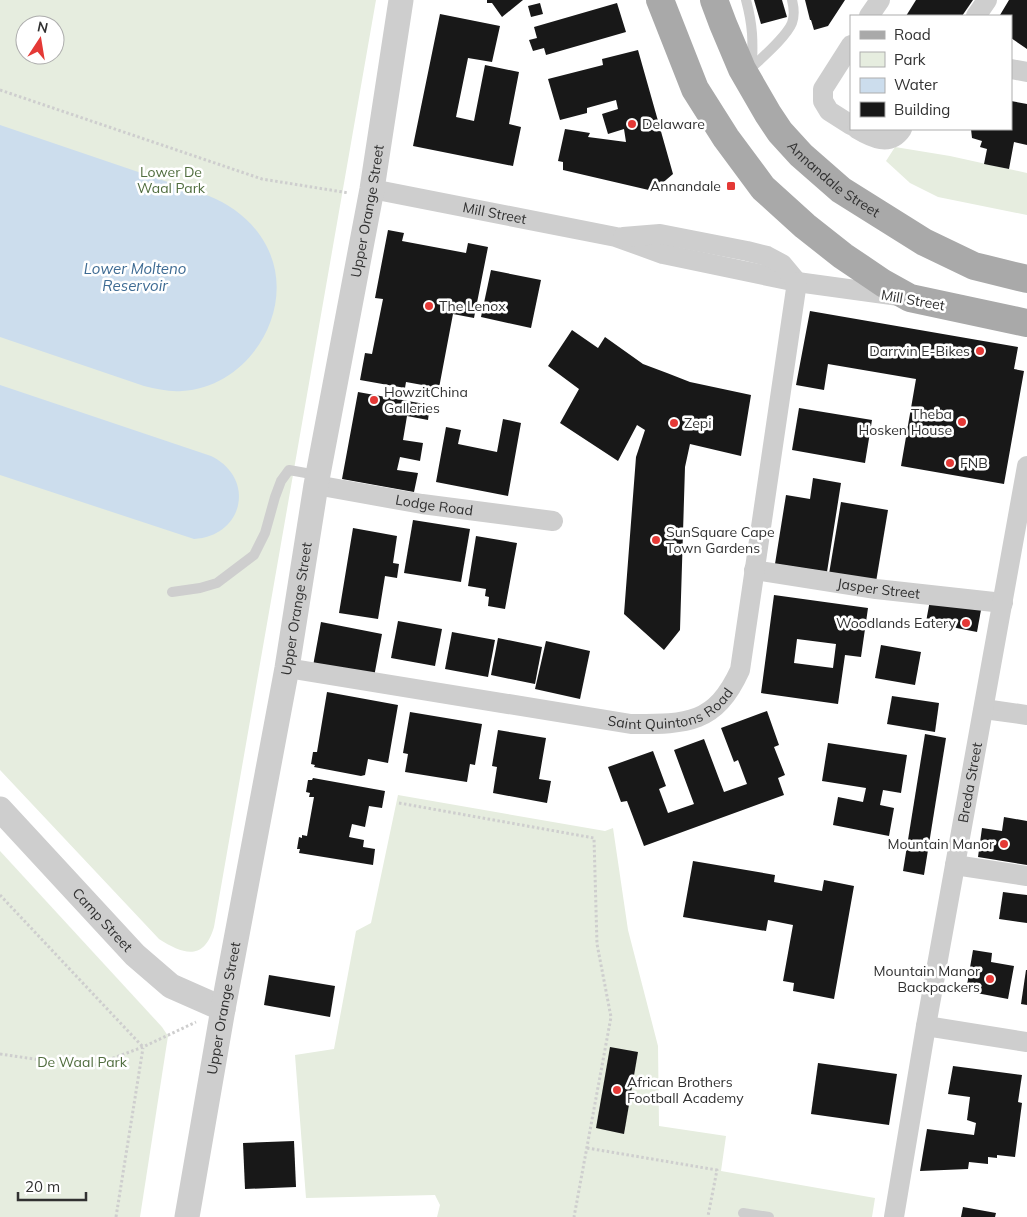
<svg xmlns="http://www.w3.org/2000/svg" width="1027" height="1217" font-family="Mulish,sans-serif">
<style>
.green{fill:#e6eddf;fill-rule:evenodd}
.water{fill:#ccdded}
.building{fill:#181818;fill-rule:evenodd}
.lines{fill:none;stroke-linecap:round;stroke-linejoin:round}
.path{stroke:#cecece;stroke-width:3;stroke-dasharray:2.5 2.5;stroke-linecap:butt}
.service{stroke:#cecece;stroke-width:10}
.minor{stroke:#cecece;stroke-width:20}
.tertiary{stroke:#cecece;stroke-width:25}
.primary{stroke:#a9a9a9;stroke-width:28}
.poi-dot{fill:#e43936;stroke:#fff;stroke-width:2}
.labels{text-anchor:middle;dominant-baseline:central;stroke-width:5;stroke-linejoin:round;paint-order:stroke}
.poi-label{font-size:14px;fill:#313131;stroke:#fff;text-anchor:start}
.park-label{font-size:14px;fill:#506d3e;stroke:#fff}
.street-label{font-size:14px;fill:#313131;stroke:#fff}
.water-label{font-size:15px;font-style:italic;fill:#3e6b93;stroke:#fff}
</style>
<rect width="100%" height="100%" fill="#fff"/>
<g class="green">
<path d="M0,0H376L214,927C204,961 184,955 159,939L0,770ZM25,25H55V55H25Z"/>
<path d="M895,147L950,156L1027,173V215L938,197L910,183L886,161Z"/>
<path d="M398,795L605,831L613,828L628,930L658,1046L659,1126L726,1136L721,1171L875,1198L872,1217H437L440,1205L435,1195L306,1198L295,1055L334,1049L356,931L371,923Z"/>
<path d="M0,851L162,1027L168,1036L140,1217H0Z"/>
</g>
<g class="water">
<path d="M0,125L209,196C233,206 253,221 266,245C299,306 251,387 182,391C169,392 157,389 144,386L0,337Z"/>
<path d="M0,385L211,456C256,478 244,536 194,539L0,475Z"/>
</g>
<g class="building">
<path d="M487,0H523L502,17L492,3H487Z"/>
<path d="M754,0H782L787,17L761,24Z"/>
<path d="M805,0H845L828,26L814,30L811,20H810Z"/>
<path d="M916,0H973L962,16H906Z"/>
<path d="M1009,0H1027V49L1011,38V16L1000,15Z"/>
<path d="M540,3L543,14L531,17L528,6Z"/>
<path d="M617,3L626,32L546,55L544,48L533,51L529,40L537,38L534,27Z"/>
<path d="M440,14L500,26L492,62L468,58L456,117L474,121L485,65L519,72L509,124L521,127L513,166L413,146Z"/>
<path d="M638,50L673,174L653,191L563,170V162L558,161L565,129L590,133L588,137L626,142L624,129L608,134L602,114L618,109L616,100L587,108V113L560,120L548,79L603,65L602,59Z"/>
<path d="M1011,101L1027,104V145L1014,142L1009,169L984,164L987,149L980,147L982,141L972,138L971,129H1011Z"/>
<path d="M388,230L404,233L402,241L466,253L468,243L488,247L474,318L453,314L439,388L406,382L405,388L360,380L365,353L372,354L383,299L375,298Z"/>
<path d="M491,270L541,280L531,328L481,317Z"/>
<path d="M810,311L1018,347L1014,369L1024,371L1004,484L901,466L916,379L828,364L824,390L796,385Z"/>
<path d="M572,330L598,348L605,337L643,364L667,373L690,382L751,395L741,456L690,444L685,467L680,630L664,650L624,614L636,457L645,430L637,425L618,461L560,423L579,389L548,366Z"/>
<path d="M358,392L430,405L428,420L407,416L403,440L423,443L420,461L400,457L397,470L418,473L414,492L342,479Z"/>
<path d="M799,408L872,420L865,463L792,450Z"/>
<path d="M503,419L521,423L508,496L436,482L446,427L461,430L458,444L497,452Z"/>
<path d="M813,478L841,483L827,572L775,564L786,495L810,499Z"/>
<path d="M841,502L888,510L876,582L829,574Z"/>
<path d="M413,520L470,529L461,582L404,573Z"/>
<path d="M353,528L397,536L393,563L399,564L397,578L385,576L378,619L339,613Z"/>
<path d="M476,536L517,543L505,609L488,606L489,597L485,596L486,589L468,586Z"/>
<path d="M774,595L868,608L861,657L845,655L838,704L761,693ZM797,639L836,644L833,668L794,663Z"/>
<path d="M930,600L981,610L977,632L926,622Z"/>
<path d="M398,621L442,629L435,666L391,658Z"/>
<path d="M321,622L382,634L374,677L313,666Z"/>
<path d="M452,632L495,640L488,677L445,669Z"/>
<path d="M498,638L542,647L535,684L491,675Z"/>
<path d="M546,641L590,651L580,699L535,689Z"/>
<path d="M881,645L921,652L915,685L875,678Z"/>
<path d="M327,692L398,705L388,763L368,759L365,775L361,776L314,767L315,765L311,764L313,752H317Z"/>
<path d="M892,696L939,703L935,732L887,724Z"/>
<path d="M767,711L779,745L774,747L785,775L778,778L784,795L644,846L627,801L621,802L608,767L653,751L666,786L659,789L668,813L694,804L674,750L704,739L724,792L747,784L738,760L734,762L721,728Z"/>
<path d="M410,712L482,724L475,765L470,764L467,782L405,772L408,754L403,753Z"/>
<path d="M498,730L546,738L539,779L551,781L547,803L493,793L497,767L492,766Z"/>
<path d="M925,734L946,738L924,875L903,871Z"/>
<path d="M828,743L907,755L901,793L883,790L880,805L894,808L889,836L833,825L838,797L863,802L866,788L822,781Z"/>
<path d="M313,778L385,791L382,808L369,806L365,827L352,824L349,837L364,840L363,847L375,849L373,865L299,853L300,849H297L299,837L302,838V835L307,836L314,797H309L310,793L306,792L308,780H312Z"/>
<path d="M1004,817L1027,821V865L978,857L982,828L1002,831Z"/>
<path d="M693,861L775,875L774,882L822,891L824,880L854,886L834,999L793,991L794,983L783,981L793,925L768,920L766,931L683,917Z"/>
<path d="M1003,892L1027,895V923L999,919Z"/>
<path d="M973,950L992,953L991,962L1014,966L1008,999L966,991Z"/>
<path d="M1026,970H1027V1005L1021,1004Z"/>
<path d="M269,975L335,986L330,1017L264,1005Z"/>
<path d="M610,1047L638,1052L624,1134L596,1128Z"/>
<path d="M818,1063L897,1074L889,1125L811,1114Z"/>
<path d="M953,1066L1022,1075L1018,1102L1022,1103L1015,1157L997,1155V1158L988,1157V1164L969,1162L968,1169L920,1171L927,1129L974,1135L976,1123L967,1120L970,1097L948,1094Z"/>
<path d="M294,1141L296,1187L245,1189L243,1143Z"/>
<path d="M963,1207L996,1213L995,1217H961Z"/>
</g>
<g class="lines">
<g class="path">
<path d="M0,90L262,179L349,193"/>
<path d="M399,803L594,838L597,944L611,1017L574,1217"/>
<path d="M0,895L143,1047"/>
<path d="M0,1054L89,1067L143,1047L196,1022"/>
<path d="M587,1148L717,1170L708,1216"/>
<path d="M116,1217L143,1048"/>
</g>
<g class="service">
<path d="M746,0C753,26 753,41 752,67"/>
<path d="M746,73C758,61 786,38 792,23C795,15 794,8 792,0"/>
<path d="M172,592L200,588L217,583L254,555L265,533L275,497L281,481L289,470L317,475"/>
<path d="M743,1213L769,1217"/>
</g>
<g class="minor">
<path d="M869,16L880,0"/>
<path d="M976,16L987,0"/>
<path d="M851,45L823,89V101L829,111L851,125"/>
<path d="M1011,69L1027,72"/>
<path d="M857,129C872,138 890,147 902,129"/>
<path id="s1" d="M372,189L616,237L663,254L797,282L899,296"/>
<path d="M623,237L660,234L747,251L767,256L782,264L797,282"/>
<path id="s2" d="M316,485L422,504L553,521"/>
<path id="s3" d="M754,570L876,589L1003,603"/>
<path id="s4" d="M287,668L631,724C686,724 715,725 740,670L797,282"/>
<path d="M984,709L1027,715"/>
<path d="M955,865L1027,876"/>
<path d="M926,1026L1027,1042"/>
<path id="s5" d="M894,1217L926,1026L1027,466"/>
</g>
<g class="tertiary">
<path id="s6" d="M0,809L135,955L171,986L223,1009"/>
<path id="s7" d="M187,1217L223,1009L287,668L316,485L372,189L401,0"/>
</g>
<g class="primary">
<path d="M660,0L695,89L726,138L763,188L805,226L843,256L883,283L910,298L1027,323"/>
<path id="s8" d="M714,0L723,24L742,69L768,114L780,132L801,155L841,190L924,242L974,266L1027,279"/>
</g>
</g>
<g class="poi-dot">
<circle cx="632" cy="124" r="5"/>
<rect x="726" y="181" width="10" height="10" rx="2.5"/>
<circle cx="429" cy="306" r="5"/>
<circle cx="980" cy="351" r="5"/>
<circle cx="374" cy="400" r="5"/>
<circle cx="962" cy="422" r="5"/>
<circle cx="674" cy="423" r="5"/>
<circle cx="950" cy="463" r="5"/>
<circle cx="656" cy="540" r="5"/>
<circle cx="966" cy="623" r="5"/>
<circle cx="1004" cy="844" r="5"/>
<circle cx="990" cy="979" r="5"/>
<circle cx="617" cy="1090" r="5"/>
</g>
<g class="labels">
<g class="poi-label">
<text x="642" y="124">Delaware</text>
<text x="721" y="186" text-anchor="end">Annandale</text>
<text x="439" y="306">The Lenox</text>
<text x="970" y="351" text-anchor="end">Darrvin E-Bikes</text>
<text x="384" y="392">HowzitChina<tspan x="384" dy="16">Galleries</tspan></text>
<text x="952" y="414" text-anchor="end">Theba<tspan x="952" dy="16">Hosken House</tspan></text>
<text x="684" y="423">Zepi</text>
<text x="960" y="463">FNB</text>
<text x="666" y="532">SunSquare Cape<tspan x="666" dy="16">Town Gardens</tspan></text>
<text x="956" y="623" text-anchor="end">Woodlands Eatery</text>
<text x="994" y="844" text-anchor="end">Mountain Manor</text>
<text x="980" y="971" text-anchor="end">Mountain Manor<tspan x="980" dy="16">Backpackers</tspan></text>
<text x="627" y="1082">African Brothers<tspan x="627" dy="16">Football Academy</tspan></text>
</g>
<g class="park-label">
<text x="171" y="172">Lower De<tspan x="171" dy="16">Waal Park</tspan></text>
<text x="82" y="1062">De Waal Park</text>
</g>
<g class="street-label">
<text stroke="none"><textPath href="#s8" startOffset="220">Annandale Street</textPath></text>
<text stroke="none"><textPath href="#s7" startOffset="1022">Upper Orange Street</textPath></text>
<text stroke="none"><textPath href="#s1" startOffset="125">Mill Street</textPath></text>
<text transform="translate(913 300) rotate(10)">Mill Street</text>
<text stroke="none"><textPath href="#s2" startOffset="120">Lodge Road</textPath></text>
<text stroke="none"><textPath href="#s3" startOffset="126">Jasper Street</textPath></text>
<text stroke="none"><textPath href="#s7" startOffset="618">Upper Orange Street</textPath></text>
<text stroke="none"><textPath href="#s4" startOffset="392">Saint Quintons Road</textPath></text>
<text stroke="none"><textPath href="#s5" startOffset="441">Breda Street</textPath></text>
<text stroke="none"><textPath href="#s6" startOffset="151">Camp Street</textPath></text>
<text stroke="none"><textPath href="#s7" startOffset="212">Upper Orange Street</textPath></text>
</g>
<g class="water-label">
<text x="135" y="268">Lower Molteno<tspan x="135" dy="17">Reservoir</tspan></text>
</g>
</g>
<rect x="850" y="15" width="162" height="115" fill="#ffffff" stroke="#adadad"/>
<rect x="860" y="31" width="25" height="8" fill="#a9a9a9" stroke="#adadad"/>
<text x="894" y="40" font-size="15" fill="#313131">Road</text>
<rect x="860" y="52" width="25" height="15" fill="#e6eddf" stroke="#adadad"/>
<text x="894" y="65" font-size="15" fill="#313131">Park</text>
<rect x="860" y="78" width="25" height="15" fill="#ccdded" stroke="#adadad"/>
<text x="894" y="90" font-size="15" fill="#313131">Water</text>
<rect x="860" y="102" width="25" height="15" fill="#181818" stroke="#adadad"/>
<text x="894" y="115" font-size="15" fill="#313131">Building</text>
<g transform="translate(40 40) rotate(12)"><circle r="24" fill="#ffffff" stroke="#adadad"/>
<path d="M0-4L9 19L0 12L-9 19Z" fill="#e43936"/>
<text y="-8" font-size="14" font-weight="bold" text-anchor="middle" fill="#313131">N</text>
</g>
<path d="M18 1192v8h68v-8" fill="none" stroke="#313131" stroke-width="2.5"/>
<text x="25" y="1192" font-size="15" fill="#313131" stroke="#ffffff" stroke-width="4" paint-order="stroke">20 m</text>
</svg>
